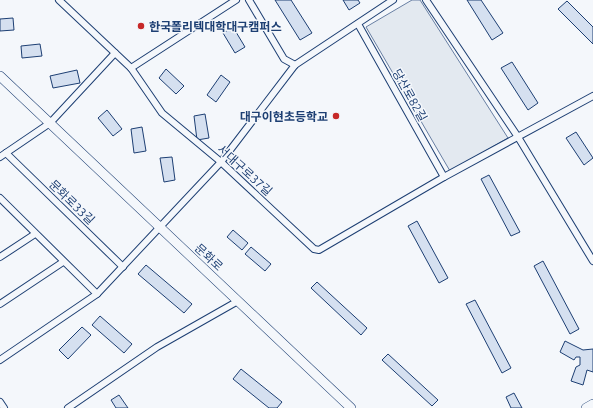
<svg xmlns="http://www.w3.org/2000/svg" width="593" height="408" font-family="Ubuntu,'Noto Sans KR',sans-serif">
<style>
.green{fill:#e3e9f0;stroke:#687fa3}
.building{fill:#d5e0f0;stroke:#1d3f73}
.lines{fill:none;stroke-linecap:round;stroke-linejoin:round}
.street-casing{stroke:#1d3f73;stroke-width:8}
.secondary-casing{stroke:#1d3f73;stroke-width:10}
.street{stroke:#f4f7fb;stroke-width:6}
.secondary{stroke:#f4f7fb;stroke-width:9}
.poi-dot{fill:#c62828;stroke:#f4f7fb;stroke-width:1.5}
.labels{text-anchor:middle;dominant-baseline:central;stroke-width:3;stroke-linejoin:round;paint-order:stroke}
.poi-label{font-size:12px;font-weight:bold;fill:#1d3f73;stroke:#f4f7fb;text-anchor:start}
.street-label{font-size:12px;fill:#1d3f73;stroke:#f4f7fb}
</style>
<rect width="100%" height="100%" fill="#f4f7fb"/>
<path class="green" d="M412,0H420L508,138L450,171L366,27Z"/>
<g class="building">
<path d="M275,0H291L312,33L300,40Z"/>
<path d="M343,0H358L360,3L349,10Z"/>
<path d="M467,0H481L503,33L492,40Z"/>
<path d="M567,1L593,27V44L558,9Z"/>
<path d="M13,18L14,30L0,31V19Z"/>
<path d="M233,27L245,47L235,53L223,33Z"/>
<path d="M40,44L42,56L22,58L21,46Z"/>
<path d="M512,62L538,103L528,110L501,68Z"/>
<path d="M166,69L184,86L176,94L159,78Z"/>
<path d="M77,70L80,83L53,88L50,76Z"/>
<path d="M221,75L230,82L216,102L207,95Z"/>
<path d="M107,110L122,129L113,136L98,118Z"/>
<path d="M205,114L209,138L197,140L194,116Z"/>
<path d="M142,127L146,151L134,153L131,129Z"/>
<path d="M576,132L593,158L584,165L566,138Z"/>
<path d="M172,157L175,180L164,182L160,158Z"/>
<path d="M489,175L520,232L511,236L481,179Z"/>
<path d="M417,221L448,278L439,283L408,226Z"/>
<path d="M233,230L248,243L242,250L227,237Z"/>
<path d="M251,247L271,264L265,271L245,254Z"/>
<path d="M543,261L579,329L570,334L534,266Z"/>
<path d="M146,265L192,304L184,313L138,274Z"/>
<path d="M317,282L367,328L361,335L311,288Z"/>
<path d="M475,300L511,368L502,373L466,304Z"/>
<path d="M100,316L132,344L124,353L92,325Z"/>
<path d="M82,327L91,335L68,359L59,350Z"/>
<path d="M565,341L583,350L593,349V372L587,370L583,385L571,381L576,367L580,365V357H576L574,360L560,352Z"/>
<path d="M388,354L438,400L432,406L382,360Z"/>
<path d="M241,369L282,402L277,408H269L233,379Z"/>
<path d="M514,393L522,408H511L506,397Z"/>
<path d="M119,395L128,408H116L111,400Z"/>
</g>
<g class="lines">
<g class="street-casing">
<g id="street">
<path d="M59,0L131,68L162,113L221,162L314,249L319,250L444,177L593,96"/>
<path d="M249,0L284,59L295,65"/>
<path d="M426,0L518,137L593,261"/>
<path d="M358,24L444,177"/>
<path d="M131,68L236,0"/>
<path d="M6,153L123,267"/>
<path d="M0,157L50,123L115,53"/>
<path d="M0,198L97,294"/>
<path d="M0,257L35,234"/>
<path d="M0,304L63,262"/>
<path d="M0,360L97,294L221,162L295,65L393,0"/>
<path d="M0,402L4,408"/>
<path d="M68,408L157,347L238,301"/>
</g>
</g>
<g class="secondary-casing">
<g id="secondary">
<path d="M0,76L351,408"/>
<path d="M586,408L593,404"/>
</g>
</g>
<use href="#street" class="street"/>
<use href="#secondary" class="secondary"/>
</g>
<g class="poi-dot">
<circle cx="141" cy="26" r="4"/>
<circle cx="336" cy="116" r="4"/>
</g>
<g class="labels">
<g class="poi-label">
<text x="149" y="26">한국폴리텍대학대구캠퍼스</text>
<text x="328" y="116" text-anchor="end">대구이현초등학교</text>
</g>
<g class="street-label">
<text transform="translate(410 95) rotate(61)">당산로82길</text>
<text transform="translate(245 170) rotate(42)">서대구로37길</text>
<text transform="translate(72 202) rotate(44)">문화로33길</text>
<text transform="translate(209 257) rotate(43)">문화로</text>
</g>
</g>
</svg>
